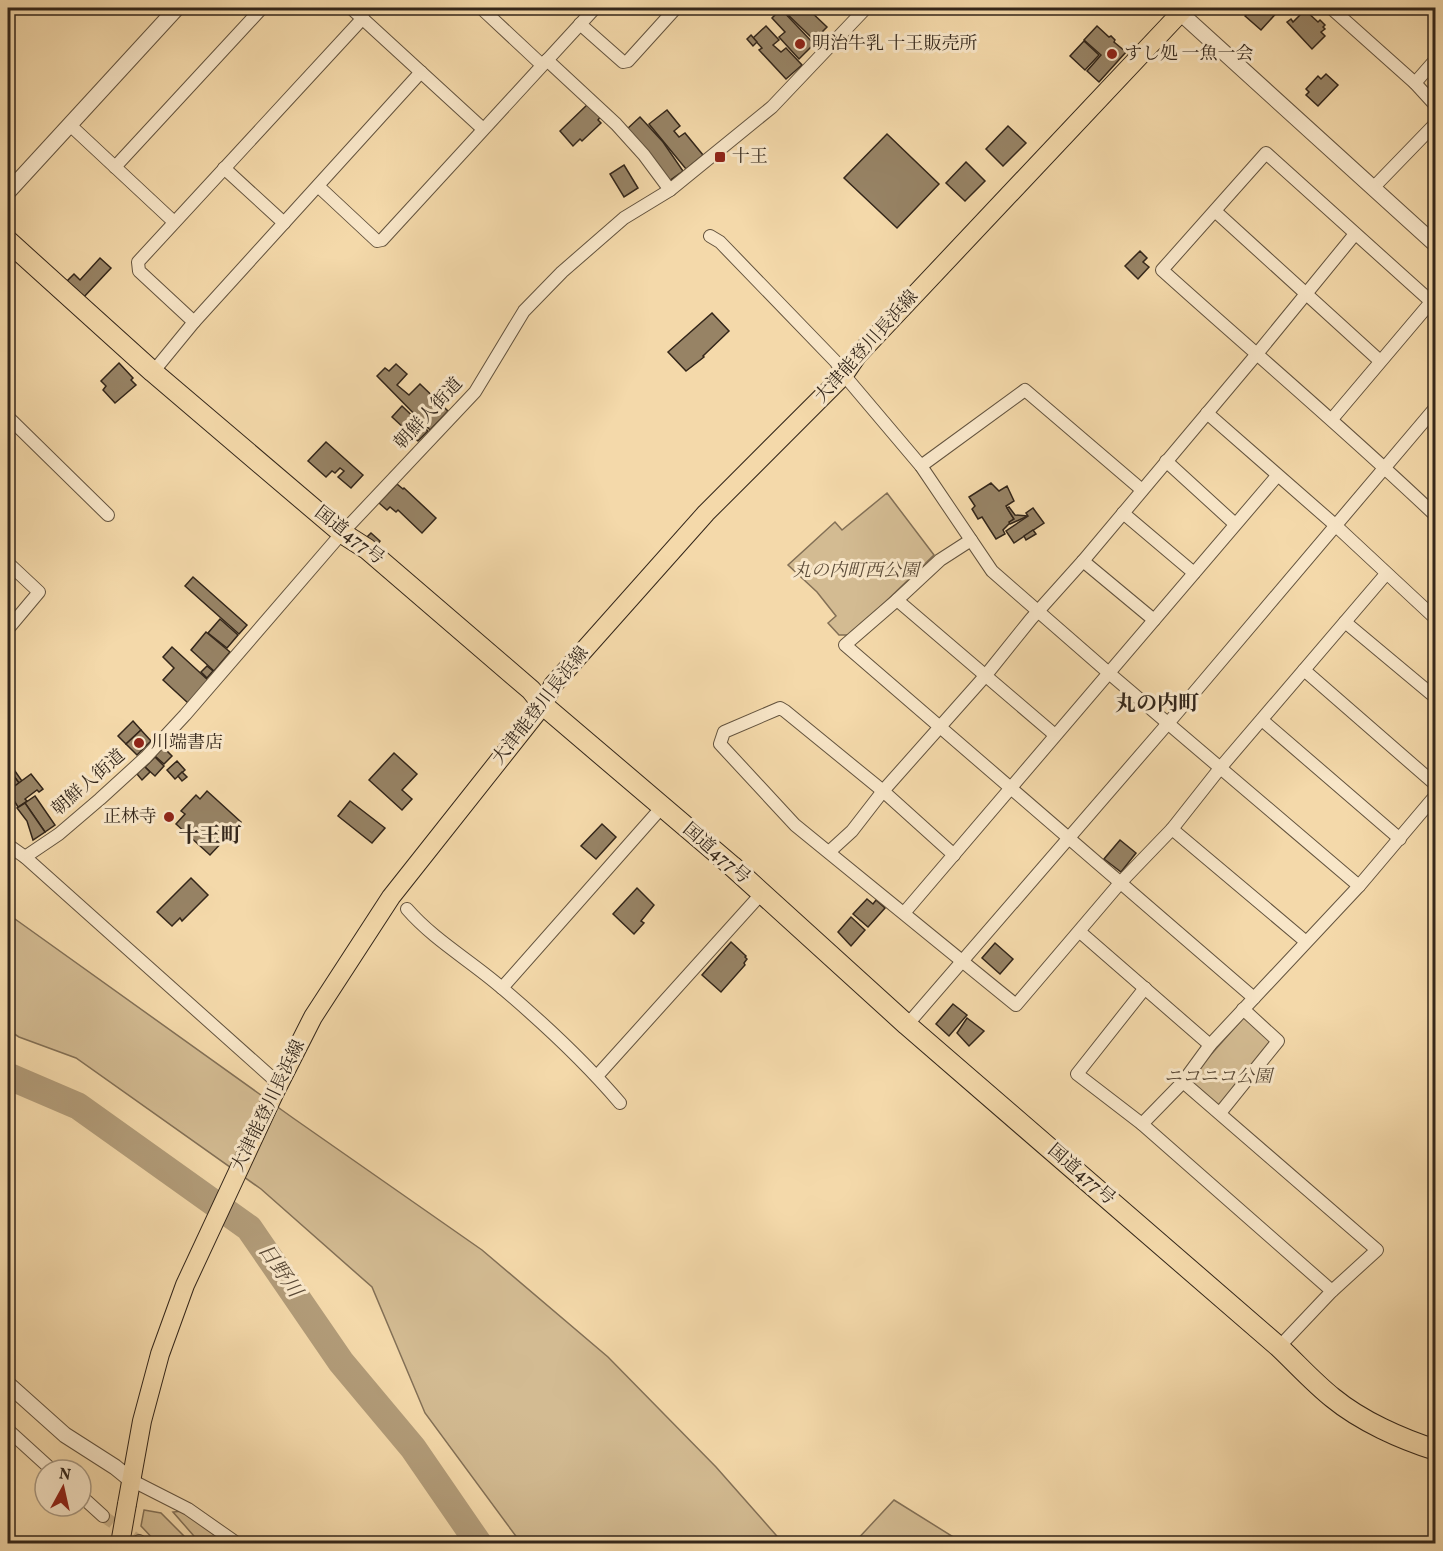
<svg xmlns="http://www.w3.org/2000/svg" width="1443" height="1551" font-family="Vollkorn,'Noto Serif JP',serif">
<style>
.green{fill:#d3bb92;stroke:#837056;stroke-width:1.5}
.lines{fill:none;stroke-linecap:round;stroke-linejoin:round}
.river{stroke:#b29c79;stroke-width:27}
.building{fill:#978365;stroke:#33261a;stroke-width:1.5}
.minor-tunnel{stroke:#cdb58d;stroke-width:12;stroke-dasharray:12 6;stroke-linecap:butt}
.minor-casing{stroke:#63533e;stroke-width:14}
.tertiary-casing{stroke:#63533e;stroke-width:17}
.primary-casing{stroke:#33261a;stroke-width:20}
.trunk-casing{stroke:#33261a;stroke-width:22}
.minor{stroke:#f8e6c8;stroke-width:12}
.tertiary{stroke:#f8e6c8;stroke-width:15}
.primary{stroke:#f4d9aa;stroke-width:18}
.trunk{stroke:#f4d9aa;stroke-width:20}
.primary-bridge-casing{stroke:#33261a;stroke-width:20;stroke-linecap:butt}
.primary-bridge{stroke:#f4d9aa;stroke-width:18}
.poi-dot{fill:#8f2418;stroke:#f8e6c8;stroke-width:2}
.labels{text-anchor:middle;dominant-baseline:central;stroke-width:6;stroke-linejoin:round;paint-order:stroke}
.poi-label{font-size:18px;fill:#33261a;stroke:#f8e6c8;text-anchor:start}
.street-label{font-size:18px;fill:#33261a;stroke:#f8e6c8}
.park-label{font-size:18px;font-style:italic;fill:#5b4b38;stroke:#f8e6c8}
.water-label{font-size:20px;font-style:italic;fill:#594936;stroke:#f8e6c8}
.quarter-label{font-size:21px;font-weight:bold;fill:#33261a;stroke:#f8e6c8}
</style>
<rect width="100%" height="100%" fill="#f4d9aa"/>
<filter id="stains"><feTurbulence type="fractalNoise" baseFrequency=".00333" numOctaves="4"/><feColorMatrix values="0 0 0 0 .2 0 0 0 0 .09 0 0 0 0 .02 0 0 0 .5 -.17"/></filter>
<radialGradient id="worn" r=".72"><stop offset=".6" stop-color="#630" stop-opacity="0"/><stop offset="1" stop-color="#630" stop-opacity=".3"/></radialGradient>
<g class="green">
<path d="M887,493L934,555L851,635H839L828,623L836,616L817,592L788,565L835,522L842,530Z"/>
<path d="M8,914L293,1118L482,1250L608,1357L716,1467L783,1543H521L425,1413L372,1287L261,1189L76,1058L19,1037L8,1030Z"/>
<path d="M1245,1016L1269,1037L1271,1045L1220,1105L1217,1106L1192,1084V1076Z"/>
<path d="M894,1500L963,1543H854Z"/>
<path d="M144,1510L161,1513L191,1543H157L141,1526Z"/>
<path d="M183,1511L232,1543H200L173,1512Z"/>
</g>
<g class="lines">
<path class="river" d="M8,1076L78,1106L249,1228L341,1362L413,1448L479,1544"/>
</g>
<g class="building">
<path d="M781,8H807L827,27L814,40Z"/>
<path d="M1253,8H1281L1261,30L1245,16Z"/>
<path d="M781,9L814,44L799,59L779,37L785,32L772,18Z"/>
<path d="M1305,10L1318,22L1320,20L1325,25L1323,27L1325,29L1321,32L1325,36L1312,49L1287,22L1291,19L1293,22Z"/>
<path d="M766,26L779,40L773,45L781,52L786,48L802,65L786,79L759,50L762,48L753,38Z"/>
<path d="M1097,26L1109,37L1111,36L1115,40L1114,42L1126,52L1099,82L1087,71L1101,55L1084,40Z"/>
<path d="M751,35L757,42L753,46L747,39Z"/>
<path d="M1084,41L1099,55L1085,70L1070,56Z"/>
<path d="M1326,74L1338,85L1318,106L1306,95L1309,92L1306,89L1318,76L1321,79Z"/>
<path d="M589,103L601,116L598,120L601,123L582,141L580,139L573,146L560,131Z"/>
<path d="M667,110L680,126L674,131L679,137L685,133L703,155L686,169L649,124Z"/>
<path d="M640,117L663,142L683,171L669,181L627,129Z"/>
<path d="M1008,126L1026,143L1003,166L986,149Z"/>
<path d="M887,134L939,184L897,228L844,178Z"/>
<path d="M966,162L985,181L965,201L946,183Z"/>
<path d="M624,165L638,188L624,197L610,174Z"/>
<path d="M1140,251L1147,258L1143,262L1149,267L1138,279L1125,266Z"/>
<path d="M100,258L111,268L83,298L66,282L74,274L80,280Z"/>
<path d="M712,313L729,331L703,356L704,357L686,371L668,352Z"/>
<path d="M119,363L133,378L131,380L136,385L115,403L103,390L106,386L101,381Z"/>
<path d="M396,364L407,374L397,385L409,395L420,384L448,411L430,430L377,376L385,368L389,371Z"/>
<path d="M402,406L428,431L418,441L392,417Z"/>
<path d="M326,442L363,475L351,488L338,477L344,471L340,468L335,473L332,471L326,477L308,461Z"/>
<path d="M991,483L999,491L1007,486L1014,501L1006,506L1014,519L1003,530L1005,534L996,539L982,517L978,519L972,509L975,506L969,497Z"/>
<path d="M397,484L403,489L404,488L436,518L422,533L398,510L396,512L390,507L387,510L379,503Z"/>
<path d="M1009,507L1015,515L1028,516L1010,524L1009,522L1014,519L1007,508Z"/>
<path d="M1033,508L1044,523L1014,543L1006,531L1028,516L1026,513Z"/>
<path d="M1033,530L1036,534L1026,540L1024,536Z"/>
<path d="M371,533L380,541L377,545L367,537Z"/>
<path d="M193,577L247,625L239,634L185,586Z"/>
<path d="M220,619L238,635L227,648L208,633Z"/>
<path d="M206,632L230,652L214,671L191,650Z"/>
<path d="M172,647L209,681L188,703L163,680L174,668L163,657Z"/>
<path d="M207,666L213,671L207,678L201,672Z"/>
<path d="M133,721L141,730L126,744L118,736Z"/>
<path d="M141,730L151,741L137,755L126,744Z"/>
<path d="M163,747L172,756L164,764L155,756Z"/>
<path d="M394,753L417,774L402,790L412,799L402,810L369,780Z"/>
<path d="M155,757L164,766L155,776L145,767Z"/>
<path d="M177,761L185,770L175,779L167,770Z"/>
<path d="M10,764L22,781L19,783L8,768Z"/>
<path d="M144,766L150,772L142,780L137,774Z"/>
<path d="M8,768L19,783L8,791Z"/>
<path d="M182,772L187,777L182,781L178,776Z"/>
<path d="M31,774L43,789L39,792L37,790L25,799L27,801L18,807L8,791Z"/>
<path d="M207,791L241,822L210,855L176,824L185,814L181,811L196,795L200,799Z"/>
<path d="M35,796L55,825L45,832L25,803Z"/>
<path d="M350,801L385,828L372,843L338,816Z"/>
<path d="M25,803L45,832L33,840L27,821L17,808Z"/>
<path d="M602,824L616,837L596,859L581,846Z"/>
<path d="M1120,840L1136,853L1121,872L1104,859Z"/>
<path d="M191,878L208,895L182,921L180,918L172,926L157,912Z"/>
<path d="M637,888L654,905L641,921L644,923L634,934L613,914Z"/>
<path d="M867,899L873,904L876,900L885,908L868,927L853,914Z"/>
<path d="M851,917L865,930L851,946L838,932Z"/>
<path d="M731,942L746,956L745,957L747,959L744,963L745,965L721,992L702,975Z"/>
<path d="M995,943L1013,959L1000,974L982,958Z"/>
<path d="M953,1004L967,1015L949,1036L936,1024Z"/>
<path d="M967,1018L984,1031L969,1046L957,1033Z"/>
</g>
<g class="lines">
<path class="minor-tunnel" d="M103,1516L139,1541"/>
<g class="minor-casing">
<g id="minor">
<path d="M351,8L483,129"/>
<path d="M481,8L542,65"/>
<path d="M1331,8L1415,83L1436,59"/>
<path d="M580,24L623,62L628,61L676,8"/>
<path d="M547,60L616,124L644,155L670,190"/>
<path d="M1415,83L1436,106"/>
<path d="M70,125L174,222"/>
<path d="M115,167L262,8"/>
<path d="M224,168L284,223"/>
<path d="M318,186L377,241L382,240L595,8"/>
<path d="M1374,187L1436,123"/>
<path d="M1215,211L1380,361"/>
<path d="M710,236L720,242L836,362L844,375L921,466L992,571L1110,674L1359,886"/>
<path d="M1436,306L1266,153L1162,270C1253,352 1347,431 1436,516"/>
<path d="M194,322L139,271L138,262L363,18"/>
<path d="M153,372L194,322L421,72"/>
<path d="M1207,413L1335,525L1436,619"/>
<path d="M8,417L108,515"/>
<path d="M1332,419L1431,302"/>
<path d="M1166,461L1235,524"/>
<path d="M921,466L1025,390L1142,490"/>
<path d="M1123,513L1194,573"/>
<path d="M971,540L940,560L897,600L845,645L1254,998"/>
<path d="M1083,561L1154,620"/>
<path d="M8,563L39,592L8,629"/>
<path d="M897,600L1055,735"/>
<path d="M1345,622L1436,698"/>
<path d="M1304,670L1436,785"/>
<path d="M1262,720L1400,839"/>
<path d="M1172,829L1305,941"/>
<path d="M8,845L25,857L279,1084"/>
<path d="M829,852L852,831L883,791L986,675L1031,619L1083,561L1256,355L1355,234"/>
<path d="M954,855L883,791L785,711L780,708L724,732L720,744L795,825L1016,1005L1120,883L1172,829L1221,767L1386,574"/>
<path d="M25,857L59,834L100,799L146,757L185,715L342,533L475,392L524,311L562,272L624,218L670,190L772,107L866,8"/>
<path d="M407,909C434,940 471,961 502,988C542,1022 586,1063 620,1103"/>
<path d="M904,913L1277,476"/>
<path d="M1080,932L1210,1045"/>
<path d="M502,988L662,807"/>
<path d="M1145,988L1077,1074L1142,1124L1332,1291"/>
<path d="M907,1025L1176,714L1436,407"/>
<path d="M597,1076L762,893"/>
<path d="M1183,1082L1377,1250L1332,1291L1279,1347"/>
<path d="M1220,1113L1278,1041L1243,1009"/>
<path d="M1142,1124L1183,1082L1210,1045L1359,886L1436,795"/>
<path d="M8,1430L52,1470"/>
<path d="M131,1480L188,1509L238,1544"/>
<path d="M81,1496L103,1516"/>
<path d="M139,1541L144,1544"/>
</g>
</g>
<g class="tertiary-casing">
<g id="tertiary">
<path d="M1175,8L1436,245"/>
<path d="M8,192L177,8"/>
<path d="M8,1384L65,1435L115,1467L131,1480"/>
</g>
</g>
<g class="primary-casing">
<path id="primary" d="M127,1504L142,1421L160,1354L185,1285L274,1094L313,1017L391,897L543,705L553,685L706,513L844,375L857,356L1185,8"/>
</g>
<g class="trunk-casing">
<path id="trunk" d="M8,241L153,372L342,533L367,549L531,690L543,705L732,866L907,1025L1279,1347C1297,1364 1314,1383 1333,1398C1361,1421 1401,1439 1436,1450"/>
</g>
<use href="#minor" class="minor"/>
<use href="#tertiary" class="tertiary"/>
<use href="#primary" class="primary"/>
<use href="#trunk" class="trunk"/>
<g class="primary-bridge-casing">
<path id="primary-bridge" d="M120,1544L127,1504"/>
</g>
<use href="#primary-bridge" class="primary-bridge"/>
</g>
<g class="poi-dot">
<circle cx="800" cy="44" r="6"/>
<circle cx="1112" cy="54" r="6"/>
<rect x="714" y="151" width="12" height="12" rx="3"/>
<circle cx="139" cy="743" r="6"/>
<circle cx="169" cy="817" r="6"/>
</g>
<g class="labels">
<g class="poi-label">
<text x="812" y="44">明治牛乳 十王販売所</text>
<text x="1124" y="54">すし処 一魚一会</text>
<text x="732" y="157">十王</text>
<text x="151" y="743">川端書店</text>
<text x="157" y="817" text-anchor="end">正林寺</text>
</g>
<g class="street-label">
<text transform="translate(867 347) rotate(-48)">大津能登川長浜線</text>
<text transform="translate(429 414) rotate(-47)">朝鮮人街道</text>
<text transform="translate(349 536) rotate(38)">国道477号</text>
<text transform="translate(541 706) rotate(-52)">大津能登川長浜線</text>
<text transform="translate(89 783) rotate(-41)">朝鮮人街道</text>
<text transform="translate(716 854) rotate(41)">国道477号</text>
<text transform="translate(269 1106) rotate(-64)">大津能登川長浜線</text>
<text transform="translate(1081 1175) rotate(41)">国道477号</text>
</g>
<g class="park-label">
<text x="856" y="571">丸の内町西公園</text>
<text x="1218" y="1077">ニコニコ公園</text>
</g>
<g class="water-label">
<text transform="translate(279 1271) rotate(55)">日野川</text>
</g>
<g class="quarter-label">
<text x="1157" y="704">丸の内町</text>
<text x="210" y="836">十王町</text>
</g>
</g>
<rect width="1443" height="1551" fill="none" stroke="#f4d9aa" stroke-width="30"/>
<rect x="9" y="9" width="1425" height="1533" fill="none" stroke="#33261a" stroke-width="3"/>
<rect x="15" y="15" width="1413" height="1521" fill="none" stroke="#33261a" stroke-width="1.5"/>
<g transform="translate(63 1488) rotate(8)"><circle r="28" fill="#f8e6c8" stroke="#a99982" stroke-width="1.5"/>
<path d="M0-4.5L10 22L0 15L-10 22Z" fill="#8f2418"/>
<text y="-9" font-size="16" font-weight="bold" text-anchor="middle" fill="#33261a">N</text>
</g>
<rect width="100%" height="100%" filter="url(#stains)"/>
<rect width="100%" height="100%" fill="url(#worn)"/>
</svg>
